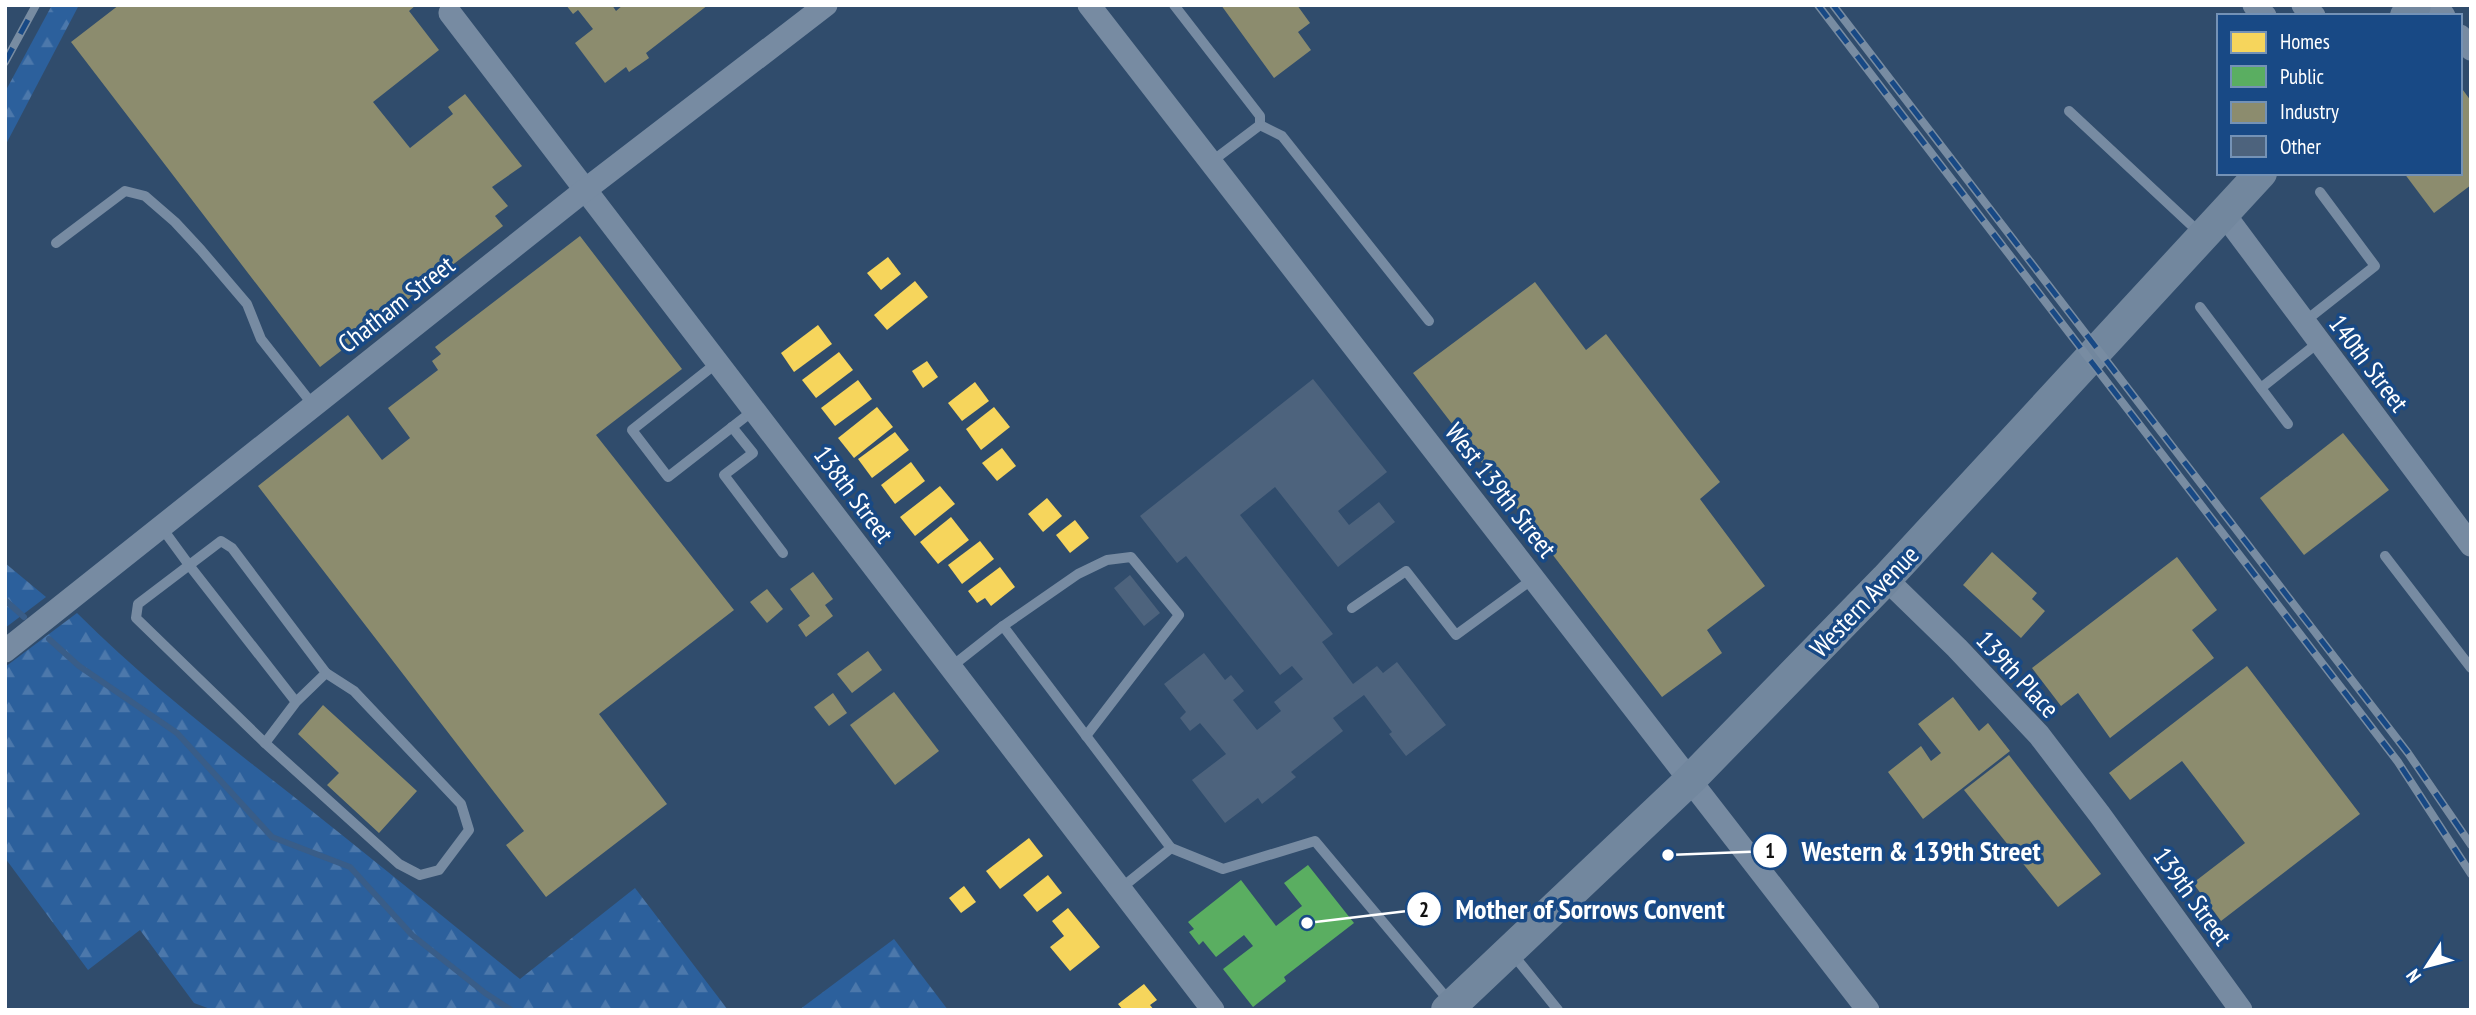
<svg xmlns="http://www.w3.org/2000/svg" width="2476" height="1015" font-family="'PT Sans Narrow',sans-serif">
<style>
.forest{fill:url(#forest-firs)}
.homes{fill:#f6d55c}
.public{fill:#5aae61}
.industry{fill:#8c8c6e}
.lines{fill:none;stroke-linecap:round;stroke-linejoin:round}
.stream{stroke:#395d88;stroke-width:6}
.building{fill:#4d637d}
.service{stroke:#778ba2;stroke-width:10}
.minor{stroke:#778ba2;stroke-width:23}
.secondary{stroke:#72879e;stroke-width:32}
.rail-casing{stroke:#788ca2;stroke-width:8}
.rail{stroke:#184985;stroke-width:5;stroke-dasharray:16;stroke-linecap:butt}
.labels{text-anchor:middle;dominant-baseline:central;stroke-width:7;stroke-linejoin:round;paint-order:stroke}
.street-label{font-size:26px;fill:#fff;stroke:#184985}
.leader{fill:none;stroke:#fff;stroke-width:2.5}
.callout-dot{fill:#fff;stroke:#184985;stroke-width:2.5}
.mark-label{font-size:21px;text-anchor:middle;font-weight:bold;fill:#111}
.callout-label{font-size:28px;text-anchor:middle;font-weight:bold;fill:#fff;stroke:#184985;stroke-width:7;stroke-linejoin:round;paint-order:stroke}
</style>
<defs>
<pattern id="forest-firs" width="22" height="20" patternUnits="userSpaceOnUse" patternTransform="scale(1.75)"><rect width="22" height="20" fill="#2c609c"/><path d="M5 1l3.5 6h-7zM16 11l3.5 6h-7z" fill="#4c78ab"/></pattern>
</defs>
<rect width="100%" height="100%" fill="#304c6c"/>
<g class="forest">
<path d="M52,5H79L5,146V92Z"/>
<path d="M5,563L46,597L5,628Z"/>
<path d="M77,613C159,695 252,763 342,835C402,883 461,931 520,979L635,888L728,1010H213L194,1003L140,930L88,970L5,858V667Z"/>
<path d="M894,939L948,1010H799Z"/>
</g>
<g class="homes">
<path d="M888,257L901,274L881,290L867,273Z"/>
<path d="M915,281L928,297L887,330L874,315Z"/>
<path d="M818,325L832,344L794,372L781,353Z"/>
<path d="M839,352L853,370L816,398L802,380Z"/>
<path d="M927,361L938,377L923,388L912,371Z"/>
<path d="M858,380L872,399L835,426L821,408Z"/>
<path d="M975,382L989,401L962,421L948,403Z"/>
<path d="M877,407L893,427L854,458L838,438Z"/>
<path d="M994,407L1010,427L981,450L966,429Z"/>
<path d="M895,432L909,450L872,478L858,459Z"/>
<path d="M1002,448L1016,466L997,481L982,463Z"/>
<path d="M911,462L925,481L895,504L881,485Z"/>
<path d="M940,486L955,504L915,536L900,517Z"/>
<path d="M1047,498L1062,516L1043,532L1028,514Z"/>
<path d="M951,517L969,540L938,564L920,542Z"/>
<path d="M1075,520L1089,538L1070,553L1056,535Z"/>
<path d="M980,541L994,559L962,584L948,565Z"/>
<path d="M1000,567L1015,587L991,606L985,598L977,603L968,591Z"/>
<path d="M1029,838L1043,856L1000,889L986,871Z"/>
<path d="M1048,875L1062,893L1037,912L1023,895Z"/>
<path d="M964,886L976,902L961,913L949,898Z"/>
<path d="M1068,908L1100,947L1070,971L1050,947L1064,936L1052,921Z"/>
<path d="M1144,984L1157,1000L1150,1005L1154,1010H1123L1118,1004Z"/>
</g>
<path class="public" d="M1308,865L1354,923L1284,977L1286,981L1253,1007L1223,969L1253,946L1244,935L1216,957L1203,941L1199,945L1189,932L1194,929L1188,922L1241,880L1276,926L1302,906L1284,883Z"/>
<g class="industry">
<path d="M119,5H416L409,11L439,50L373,102L410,148L453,114L448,107L465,94L522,166L492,187L508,206L495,216L503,226L320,367L71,42Z"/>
<path d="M566,5H612L616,11L623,5H708L646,53L649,58L629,72L626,67L605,83L575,43L593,29L578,10L573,14Z"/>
<path d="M1221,5H1297L1310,23L1298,32L1311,50L1274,78Z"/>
<path d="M2460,86L2471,101V185L2434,213L2404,173H2460Z"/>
<path d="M580,236L682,369L596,435L734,610L599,714L667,804L546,897L506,845L524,831L258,486L348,415L382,460L410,438L388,408L438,370L432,361L441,354L435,347Z"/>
<path d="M1535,282L1586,350L1606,334L1720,482L1700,499L1765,586L1707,630L1722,653L1662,697L1413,373Z"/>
<path d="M2343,433L2389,490L2304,555L2260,498Z"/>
<path d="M1992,552L2037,593L2032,599L2045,611L2021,638L1963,585Z"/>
<path d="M2177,557L2217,610L2192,630L2214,658L2110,738L2078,693L2061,706L2032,668Z"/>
<path d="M813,572L833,599L825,605L833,616L806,637L798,625L810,616L790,589Z"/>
<path d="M767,589L783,609L767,623L750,602Z"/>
<path d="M868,651L882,670L852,693L837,674Z"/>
<path d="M2247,666L2360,814L2221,921L2193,883L2245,843L2182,761L2130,800L2109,773Z"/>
<path d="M894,692L939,751L895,785L850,725Z"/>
<path d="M833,693L847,713L829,726L814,707Z"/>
<path d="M1953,697L1979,731L1988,723L2010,751L1923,819L1888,772L1921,746L1931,761L1941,753L1918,724Z"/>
<path d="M323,705L417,791L379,833L327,785L339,773L298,734Z"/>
<path d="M2009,755L2101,874L2058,907L1964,790Z"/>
</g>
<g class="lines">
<g class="stream">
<path d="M5,600L24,617"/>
<path d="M49,639L79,666L177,733L272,837L350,867L412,935L485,993L511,1010"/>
</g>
</g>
<g class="building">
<path d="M1313,379L1387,472L1338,511L1349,525L1379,502L1395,522L1338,567L1275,487L1240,515L1333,634L1322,642L1353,684L1377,666L1383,673L1397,662L1446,725L1406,756L1389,734L1392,732L1364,695L1333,718L1343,731L1291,772L1296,777L1262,804L1258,798L1225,823L1192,780L1226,754L1200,723L1190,731L1180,718L1186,712L1164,684L1204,653L1225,680L1231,675L1244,691L1233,700L1257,730L1281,711L1274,702L1303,679L1292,666L1280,675L1186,556L1177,563L1140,516Z"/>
<path d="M1130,575L1160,613L1144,626L1114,588Z"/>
</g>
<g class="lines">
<g class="service">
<path d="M1174,5L1260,116V125L1211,162"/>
<path d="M2069,111L2202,235"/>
<path d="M1260,125L1282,136L1429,321"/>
<path d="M56,243L125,191L145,196L175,222L201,250L247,304L261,339L313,405"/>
<path d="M2200,307L2288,424"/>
<path d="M2304,322L2375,266L2320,192"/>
<path d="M718,362L632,430L668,477L754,410"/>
<path d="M2261,388L2319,342"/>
<path d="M732,427L753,453L724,475L783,553"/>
<path d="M162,528L189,565L296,702L265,743L136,618L138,604L221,541L232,548L326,673L296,702"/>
<path d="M2385,556L2471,668"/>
<path d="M1352,608L1406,571L1456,635L1534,578"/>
<path d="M1003,626L1171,848L1223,869L1315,841L1450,1002"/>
<path d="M951,667L1003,626L1078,574L1107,560L1131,557L1179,615L1086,736"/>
<path d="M265,743L399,864L420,875L439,870L469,830L461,804L354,691L326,673"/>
<path d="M1120,889L1171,848"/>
<path d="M1511,952L1558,1010"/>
</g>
<g class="minor">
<path d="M1089,5L1868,1010"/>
<path d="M2254,5L2265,16"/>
<path d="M2303,5L2314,16"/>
<path d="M2436,5L2444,16"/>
<path d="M450,13L1213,1010"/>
<path d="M2460,36L2471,49"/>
<path d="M2224,214L2471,545"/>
<path d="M1886,579L1957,648L2039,735L2100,815L2241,1010"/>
<path d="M5,651L585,190L826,5"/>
</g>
<g class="secondary">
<path d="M2406,16L2415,5"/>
<path d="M1447,1010L1691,779L1886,579L2261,173"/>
</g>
<g class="rail-casing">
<g id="rail">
<path d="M1818,5L2398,762L2471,874"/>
<path d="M1833,5L2408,753L2471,845"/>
<path d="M5,62L36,5"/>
</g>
</g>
<use href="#rail" class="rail"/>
</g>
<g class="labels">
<g class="street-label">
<text transform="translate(396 304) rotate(-38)">Chatham Street</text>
<text transform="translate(2369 363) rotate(53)">140th Street</text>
<text transform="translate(1501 490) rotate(52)">West 139th Street</text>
<text transform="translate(854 494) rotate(53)">138th Street</text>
<text transform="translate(1864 601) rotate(-46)">Western Avenue</text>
<text transform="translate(2018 674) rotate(47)">139th Place</text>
<text transform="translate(2193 896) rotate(54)">139th Street</text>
</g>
</g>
<path class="leader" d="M1668 855L1770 851M1307 923L1424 909"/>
<g class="callout-dot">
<circle cx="1668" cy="855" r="7"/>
<circle cx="1307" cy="923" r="7"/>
<circle cx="1770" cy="851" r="18"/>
<circle cx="1424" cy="909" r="18"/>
</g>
<g class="mark-label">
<text x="1770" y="858">1</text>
<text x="1424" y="917">2</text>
</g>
<g class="callout-label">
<text x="1921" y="861">Western &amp; 139th Street</text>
<text x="1590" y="919">Mother of Sorrows Convent</text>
</g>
<rect width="2476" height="1015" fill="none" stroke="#ffffff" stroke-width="14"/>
<rect x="2217" y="14" width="245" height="161" fill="#184985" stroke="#7492b6" stroke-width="2"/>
<rect x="2231" y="32" width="35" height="21" fill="#f6d55c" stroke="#7492b6" stroke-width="2"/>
<text x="2280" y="49" font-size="21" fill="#ffffff">Homes</text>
<rect x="2231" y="66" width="35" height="21" fill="#5aae61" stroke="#7492b6" stroke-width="2"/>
<text x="2280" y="84" font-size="21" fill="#ffffff">Public</text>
<rect x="2231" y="102" width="35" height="21" fill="#8c8c6e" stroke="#7492b6" stroke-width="2"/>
<text x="2280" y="119" font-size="21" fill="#ffffff">Industry</text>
<rect x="2231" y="136" width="35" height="21" fill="#4d637d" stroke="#7492b6" stroke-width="2"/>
<text x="2280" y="154" font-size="21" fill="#ffffff">Other</text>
<g transform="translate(2427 966) rotate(234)" stroke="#184985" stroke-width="5" paint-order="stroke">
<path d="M0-5L12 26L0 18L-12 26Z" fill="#ffffff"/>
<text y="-10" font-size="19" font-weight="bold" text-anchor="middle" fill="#ffffff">N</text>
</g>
</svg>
